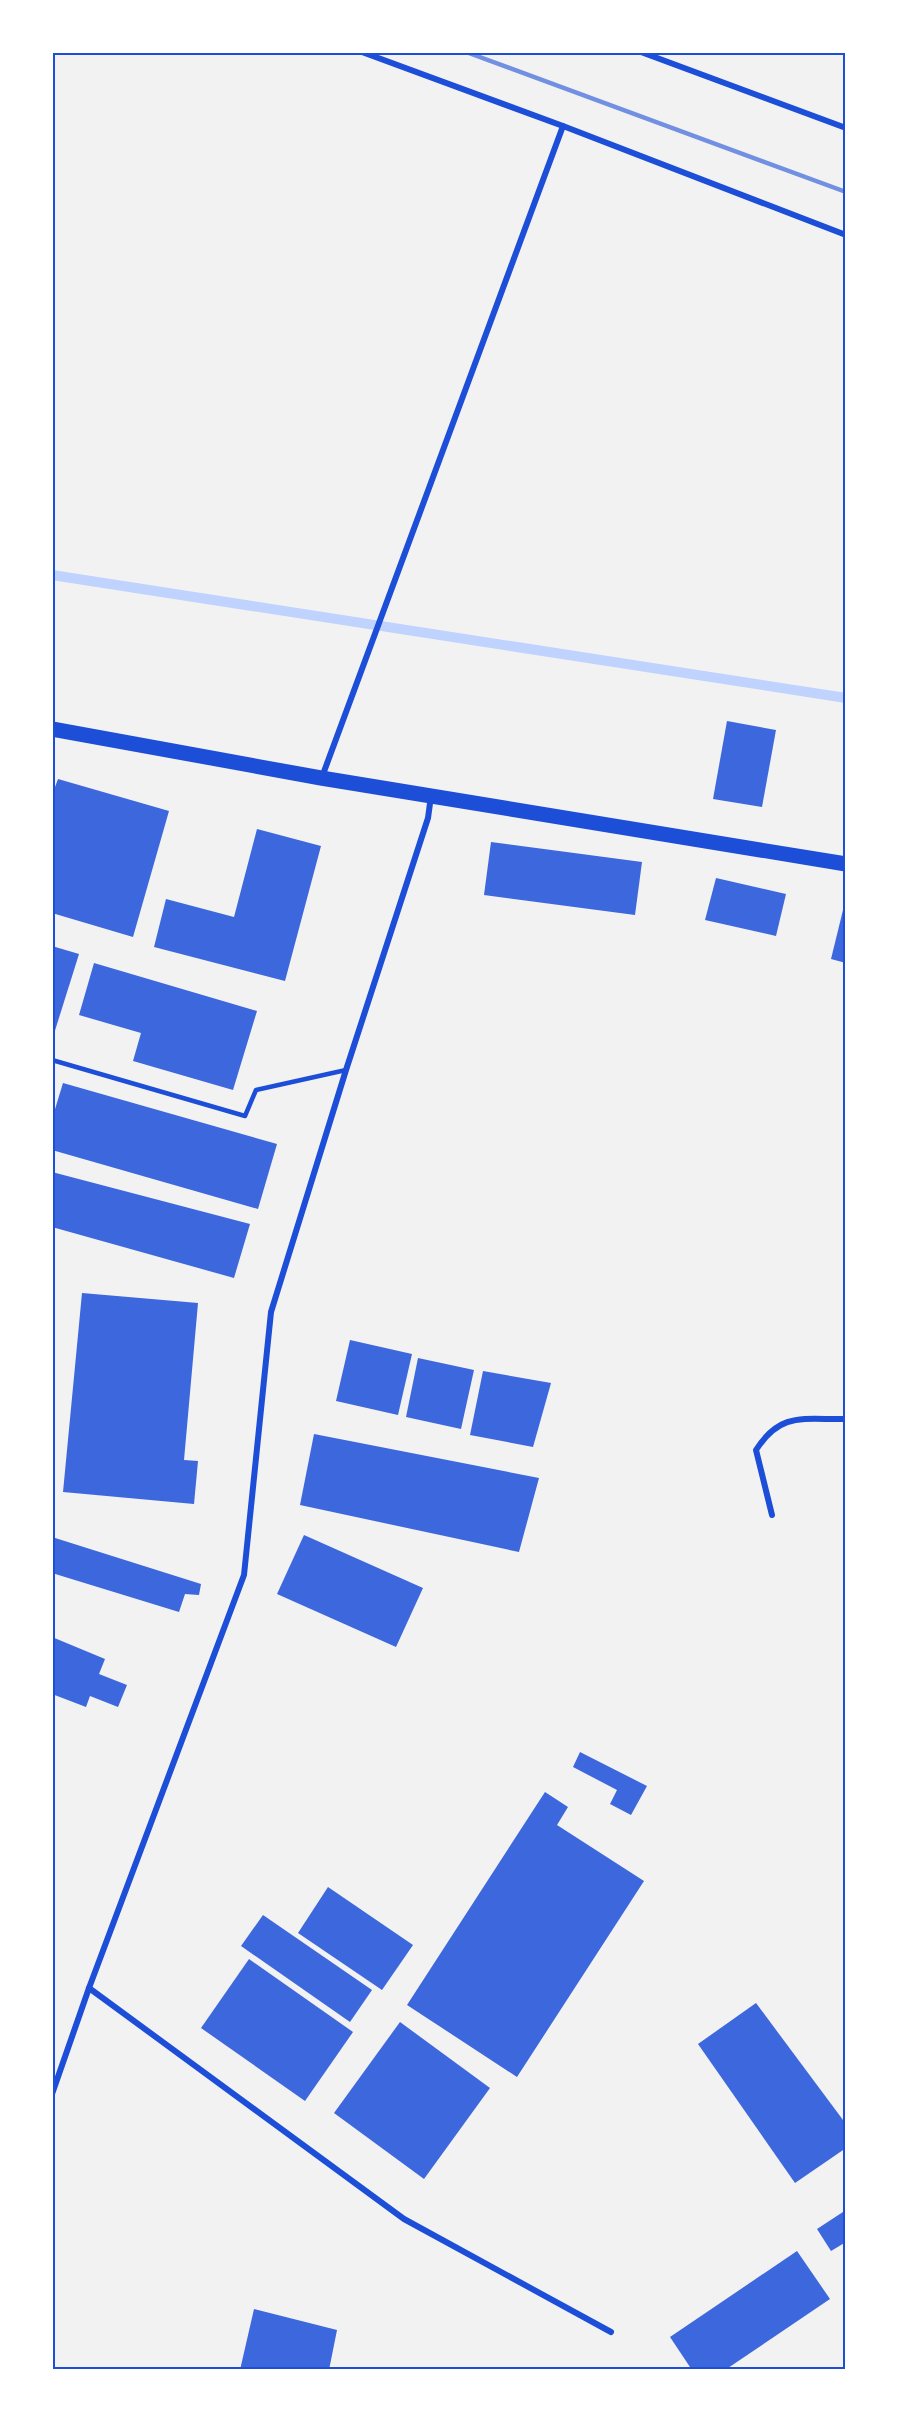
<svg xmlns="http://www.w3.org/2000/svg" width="898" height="2422" font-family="'Public Sans',sans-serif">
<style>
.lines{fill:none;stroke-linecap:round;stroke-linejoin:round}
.stream{stroke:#bfd3fe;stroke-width:10}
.building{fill:#3d67dc}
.service{stroke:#1d4ed8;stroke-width:4.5}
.minor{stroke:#1d4ed8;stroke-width:6}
.primary{stroke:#1d4ed8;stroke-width:15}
.rail{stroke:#7290e2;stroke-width:4.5}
.neatline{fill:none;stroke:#1d4ed8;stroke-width:2}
</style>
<rect width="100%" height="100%" fill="#f2f2f2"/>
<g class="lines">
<path class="stream" d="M52,575L846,698"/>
</g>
<g class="building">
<path d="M727,721L776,730L762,807L713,799Z"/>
<path d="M58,779L169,811L133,937L52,913V795Z"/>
<path d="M257,829L321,846L285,981L154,947L166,899L234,917Z"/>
<path d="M491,842L642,862L635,915L484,895Z"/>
<path d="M716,878L786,894L776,936L705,920Z"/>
<path d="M843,910L846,911V963L831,959Z"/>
<path d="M52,946L79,954L53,1037H52Z"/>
<path d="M94,963L257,1011L233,1090L133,1061L141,1033L79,1015Z"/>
<path d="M63,1083L277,1144L258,1209L52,1150V1119Z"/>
<path d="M52,1172L250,1224L234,1278L52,1227Z"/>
<path d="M82,1293L198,1303L184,1460L198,1461L194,1504L63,1492Z"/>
<path d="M350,1340L412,1354L398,1415L336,1401Z"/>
<path d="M418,1358L474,1370L461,1429L406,1417Z"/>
<path d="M483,1371L551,1383L533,1447L470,1435Z"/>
<path d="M314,1434L539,1478L519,1552L300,1505Z"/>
<path d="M304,1535L423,1588L396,1647L277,1594Z"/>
<path d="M52,1537L201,1584L199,1595L185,1594L179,1612L52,1573Z"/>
<path d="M52,1637L105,1659L99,1674L127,1685L118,1707L90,1696L86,1707L52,1694Z"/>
<path d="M580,1752L647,1786L631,1815L610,1804L617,1790L573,1767Z"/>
<path d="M545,1792L568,1807L557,1825L644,1881L517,2077L407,2005Z"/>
<path d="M328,1887L413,1945L382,1990L298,1933Z"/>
<path d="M263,1915L372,1990L350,2022L241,1946Z"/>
<path d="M249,1959L353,2032L305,2101L201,2028Z"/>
<path d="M756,2003L846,2124V2148L795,2183L698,2044Z"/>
<path d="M400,2022L490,2088L424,2179L334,2113Z"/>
<path d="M846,2210V2242L831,2251L817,2229Z"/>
<path d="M797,2251L830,2299L725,2370H692L670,2337Z"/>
<path d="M254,2309L337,2330L329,2370H240Z"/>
</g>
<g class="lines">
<path class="service" d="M52,1060L245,1116L256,1090L346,1070"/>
<g class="minor">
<path d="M362,52L563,126L846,235"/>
<path d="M641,52L846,128"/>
<path d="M322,777L563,126"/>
<path d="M772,1515L756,1450C781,1411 804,1420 846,1419"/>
<path d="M89,1988L404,2219L611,2332"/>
<path d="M52,2094L89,1988L244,1575L271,1312L346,1070L428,818L431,796"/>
</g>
<path class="primary" d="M52,729L321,778L846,864"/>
<path class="rail" d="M466,52L846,192"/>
</g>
<rect width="898" height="2422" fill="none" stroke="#ffffff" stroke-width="108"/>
<rect x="54" y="54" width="790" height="2314" class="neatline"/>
</svg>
